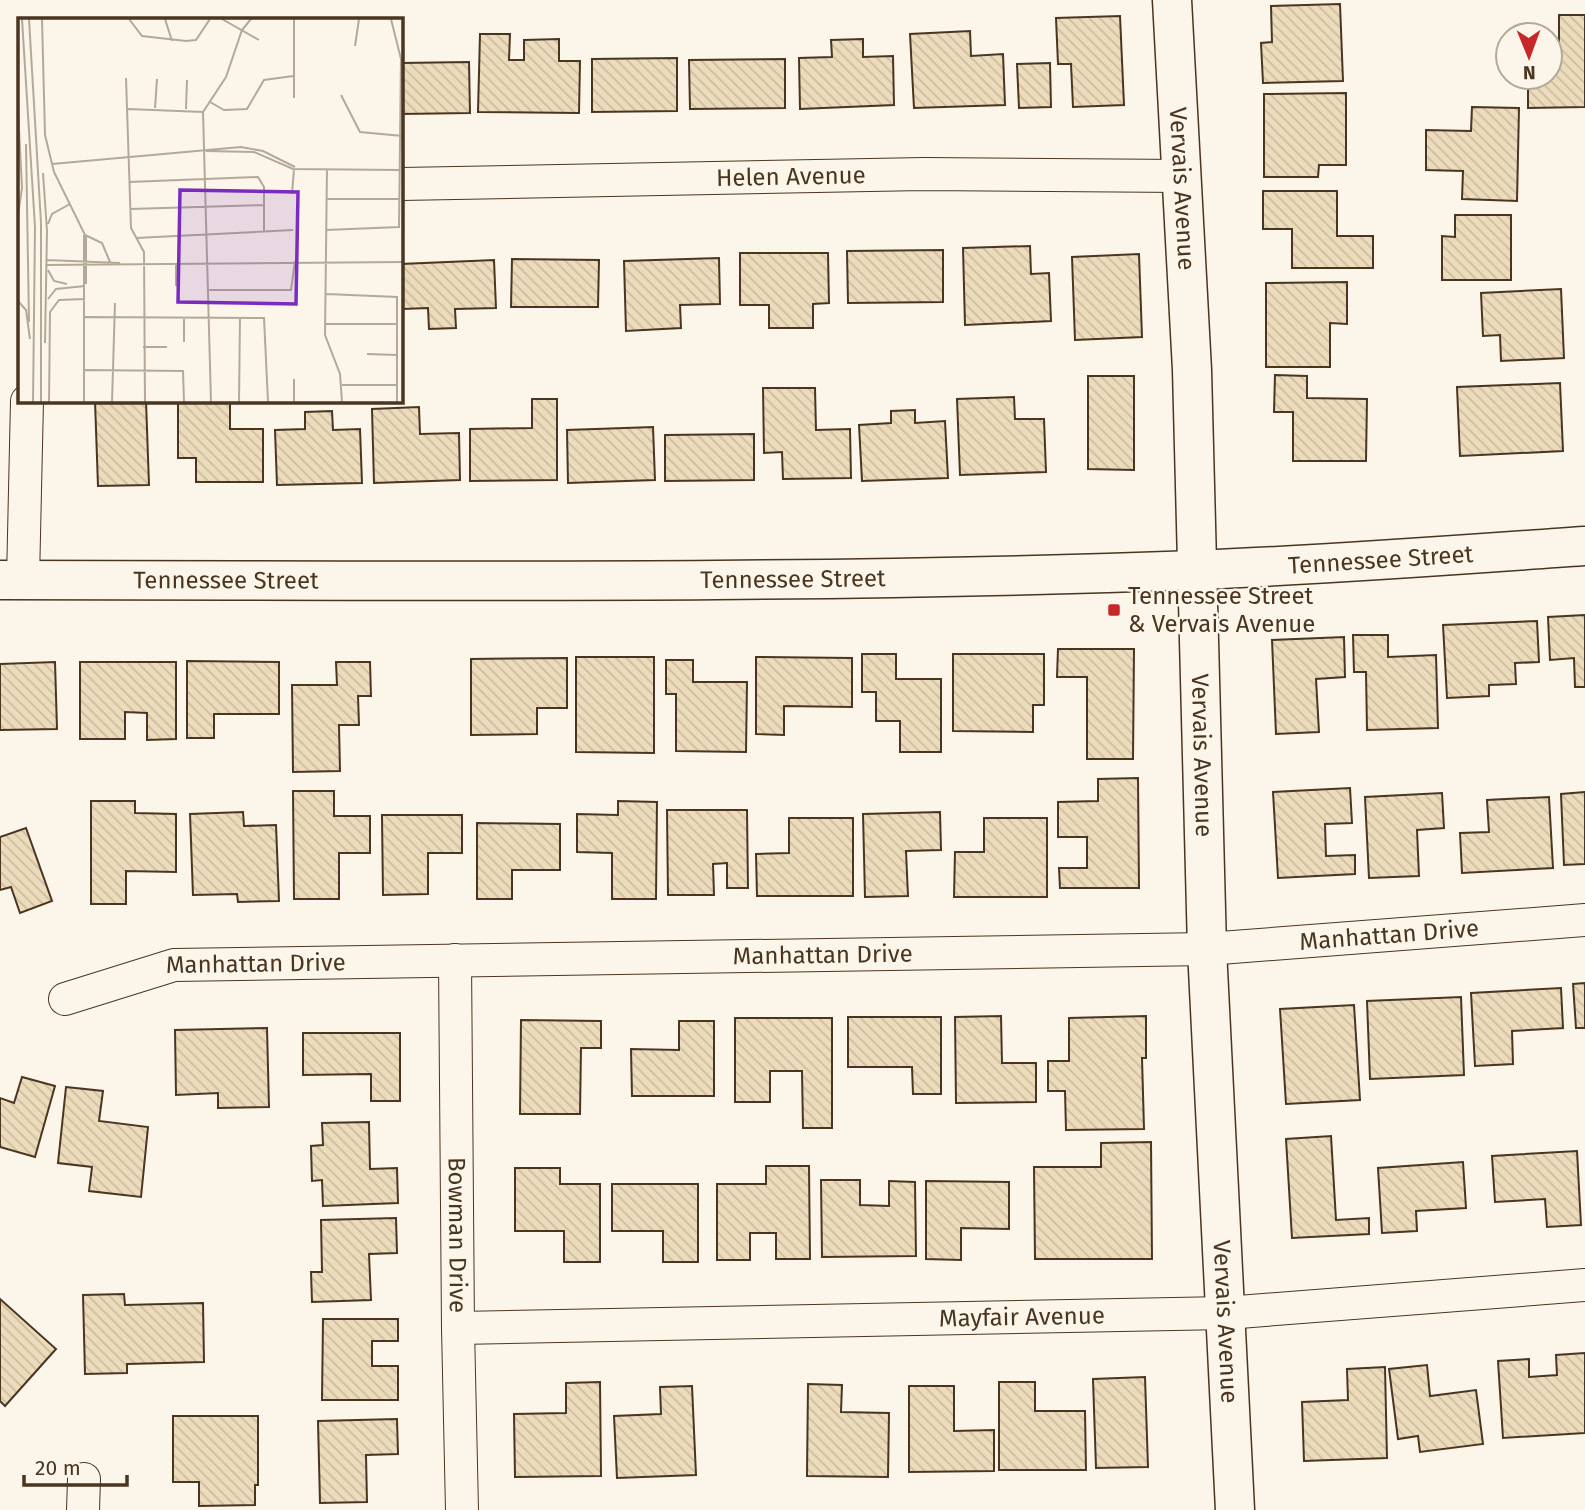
<svg xmlns="http://www.w3.org/2000/svg" width="1585" height="1510" font-family="'Fira Sans',sans-serif">
<style>
.building{fill:url(#building-back-hatch);stroke:#4a3520;stroke-width:2}
.lines{fill:none;stroke-linecap:round;stroke-linejoin:round}
.minor-casing{stroke:#4a3520;stroke-width:34}
.tertiary-casing{stroke:#4a3520;stroke-width:41}
.secondary-casing{stroke:#4a3520;stroke-width:41}
.minor{stroke:#fbf6e9;stroke-width:32}
.tertiary{stroke:#fbf6e9;stroke-width:38}
.secondary{stroke:#fbf6e9;stroke-width:38}
.poi-dot{fill:#c62828;stroke:#fbf6e9;stroke-width:2.5}
.labels{text-anchor:middle;dominant-baseline:central;stroke-width:5;stroke-linejoin:round;paint-order:stroke}
.street-label{font-size:24px;fill:#4a3520;stroke:#fbf6e9}
.poi-label{font-size:24px;fill:#4a3520;stroke:#fbf6e9;text-anchor:start}
.inset-road{fill:none;stroke:#b4a999;stroke-width:2}
.view{fill:#7b2cbf;fill-opacity:0.15;stroke:#7b2cbf;stroke-width:3.5}
.inset-edge{fill:none;stroke:#4a3520;stroke-width:3.5}
</style>
<defs>
<pattern id="building-back-hatch" width="6" height="6" patternUnits="userSpaceOnUse" patternTransform="scale(1.75)"><rect width="6" height="6" fill="#ecdcbc"/><path d="M-1 5l2 2M0 0l6 6M5-1l2 2" fill="none" stroke="#ccbda1"/></pattern>
</defs>
<rect width="100%" height="100%" fill="#fbf6e9"/>
<g class="building">
<path d="M1340,4L1343,81L1263,83L1261,43L1272,42L1271,6Z"/>
<path d="M1559,15H1585V107L1528,108V77H1550V56H1559Z"/>
<path d="M1120,16L1124,105L1073,107L1071,64H1058L1056,18Z"/>
<path d="M970,31L971,56L1003,54L1005,105L914,108L910,34Z"/>
<path d="M480,34H510L509,60H524V40L559,39V61H580L579,113L478,112Z"/>
<path d="M863,39V57L893,56L894,105L800,109L799,58L832,57L831,40Z"/>
<path d="M677,58V111L592,112V59Z"/>
<path d="M785,59V108L690,109L689,60Z"/>
<path d="M469,62L470,113L401,114V63Z"/>
<path d="M1050,63L1051,107L1019,108L1017,64Z"/>
<path d="M1346,93V165H1319L1318,177H1264V94Z"/>
<path d="M1472,107L1519,108L1517,201L1462,199L1463,171L1426,170V130L1471,131Z"/>
<path d="M1263,191H1337V236H1373V268H1292V229H1263Z"/>
<path d="M1455,215H1511V280H1442V236L1455,237Z"/>
<path d="M1030,246L1031,274L1049,273L1051,321L965,325L963,248Z"/>
<path d="M943,250V302L848,303L847,251Z"/>
<path d="M740,253H828L829,303L813,304V328H769V305H740Z"/>
<path d="M1139,254L1142,337L1075,340L1072,257Z"/>
<path d="M719,258L720,304L680,305L681,328L626,331L624,261Z"/>
<path d="M512,259L599,260L598,307H511Z"/>
<path d="M494,260L496,308L455,309L456,328L429,329L428,308L403,309L401,264Z"/>
<path d="M1347,282V324L1330,323V367H1266V283Z"/>
<path d="M1561,289L1564,358L1501,361L1500,335L1483,336L1481,293Z"/>
<path d="M1275,375L1307,376V398L1367,399L1366,461H1293V412H1274Z"/>
<path d="M1088,376H1134V470L1088,469Z"/>
<path d="M1560,383L1563,451L1460,456L1457,387Z"/>
<path d="M763,388H815L816,430L850,429L851,478L783,479L782,452L764,453Z"/>
<path d="M1014,397L1015,419H1044L1046,472L960,475L957,399Z"/>
<path d="M532,399H557V480L470,481V429L532,428Z"/>
<path d="M95,401H146L149,485L98,486Z"/>
<path d="M178,401H230V429H263V482H196V458H178Z"/>
<path d="M419,407L420,434L459,433L460,480L374,483L372,409Z"/>
<path d="M915,410V423L945,421L948,478L862,481L859,425L891,423V411Z"/>
<path d="M332,411L333,430L360,429L362,483L277,485L275,430L305,429V412Z"/>
<path d="M653,427L655,480L568,483L567,430Z"/>
<path d="M754,434V480L665,481V435Z"/>
<path d="M1585,615V687H1575L1574,658L1550,660L1548,617Z"/>
<path d="M1537,621L1539,662L1515,663L1516,684L1489,685V696L1447,698L1443,625Z"/>
<path d="M1353,635H1388V657L1436,655L1438,728L1367,730L1366,672H1354Z"/>
<path d="M1344,637L1345,677L1316,679L1319,732L1276,734L1272,640Z"/>
<path d="M1058,649H1134L1133,759H1087V677H1057Z"/>
<path d="M862,654H896V679H941V752H900V721H876V692H862Z"/>
<path d="M953,654H1044V705H1033V732L953,731Z"/>
<path d="M576,657H654V753L576,752Z"/>
<path d="M756,657L852,658V707L784,706V735L756,734Z"/>
<path d="M567,658V708H537V734L471,735V659Z"/>
<path d="M666,660H693V682H747L746,752L676,751V694H666Z"/>
<path d="M187,661L279,662V714H214V738H187Z"/>
<path d="M55,662L57,729L0,730V664Z"/>
<path d="M80,662H176V739L147,740V713L125,712V739H80Z"/>
<path d="M336,662H370L371,696H358L359,725H339L340,771L293,772L292,685H337Z"/>
<path d="M1138,778L1139,888H1060L1059,868H1087V837H1058V802L1098,801V779Z"/>
<path d="M1350,788L1352,823L1325,824L1326,856L1355,855V874L1278,878L1273,792Z"/>
<path d="M293,791H334V816H370V853H339V899H294Z"/>
<path d="M1585,792V864L1564,865L1561,794Z"/>
<path d="M1442,793L1444,828L1417,830L1419,876L1369,878L1365,797Z"/>
<path d="M1549,797L1553,868L1462,873L1460,833L1489,832L1487,800Z"/>
<path d="M91,801H135V813L176,814V872L126,871V904H91Z"/>
<path d="M618,801L657,802L656,899H612V853L577,852V814L618,815Z"/>
<path d="M667,810H747L748,888H727V863L713,864L714,895H668Z"/>
<path d="M243,812L244,826L276,825L279,901L238,902L237,894L193,895L190,814Z"/>
<path d="M940,812L941,850L906,851L908,896L865,897L863,814Z"/>
<path d="M382,815H462V853H428V894L383,895Z"/>
<path d="M789,818H853V896H757L756,854L789,853Z"/>
<path d="M984,818H1047V897H954L955,852H984Z"/>
<path d="M477,823L560,824V870H512V899H477Z"/>
<path d="M26,828L52,901L20,913L11,887L0,890V837Z"/>
<path d="M1585,983V1028H1576L1573,984Z"/>
<path d="M1561,988L1563,1028L1512,1031L1513,1064L1475,1066L1471,993Z"/>
<path d="M1461,997L1464,1075L1370,1079L1367,1001Z"/>
<path d="M1354,1005L1360,1100L1286,1104L1280,1009Z"/>
<path d="M1001,1016L1002,1063H1036V1102L956,1103L955,1017Z"/>
<path d="M1146,1016V1058H1142L1144,1129L1066,1130L1065,1091H1048V1061H1069V1018Z"/>
<path d="M848,1017H941V1094H913L912,1067H848Z"/>
<path d="M735,1018H832V1128H803L802,1071H770V1102H735Z"/>
<path d="M521,1020L601,1021V1048H581L580,1114H520Z"/>
<path d="M679,1021H714V1096H632L631,1049L679,1050Z"/>
<path d="M267,1028L269,1107L218,1108V1093L176,1095L175,1030Z"/>
<path d="M303,1033H400V1101H371V1074L303,1075Z"/>
<path d="M22,1077L55,1086L35,1157L0,1147V1098L14,1103Z"/>
<path d="M66,1087L103,1091L99,1121L148,1127L141,1197L89,1191L92,1167L58,1163Z"/>
<path d="M369,1122L370,1169L397,1168L398,1203L323,1206L322,1180L312,1181L311,1146L323,1145L322,1123Z"/>
<path d="M1331,1136L1336,1220L1369,1218V1234L1292,1238L1286,1139Z"/>
<path d="M1151,1142L1152,1259H1035L1034,1167H1101V1143Z"/>
<path d="M1577,1151L1581,1225L1547,1227L1545,1199L1495,1202L1492,1156Z"/>
<path d="M1463,1162L1466,1208L1416,1211L1417,1231L1382,1233L1378,1168Z"/>
<path d="M766,1166H809L810,1259H776V1233H750V1260H717V1184H766Z"/>
<path d="M515,1168H560V1184H600V1262H564V1231H515Z"/>
<path d="M821,1180H860V1205L889,1206V1181L915,1182L916,1256L822,1257Z"/>
<path d="M926,1181L1009,1182V1229L961,1228V1260L926,1259Z"/>
<path d="M612,1184H698V1262H663V1231H612Z"/>
<path d="M396,1218L397,1253L369,1254L371,1300L312,1302L311,1272H322L321,1220Z"/>
<path d="M124,1294L125,1305L203,1303L204,1362L127,1364V1373L85,1374L83,1295Z"/>
<path d="M0,1299L56,1349L5,1406L0,1401Z"/>
<path d="M323,1319H398V1341H372V1366H398V1400H322Z"/>
<path d="M1585,1353V1433L1503,1438L1498,1361L1529,1359V1377L1557,1375L1556,1355Z"/>
<path d="M1427,1365L1430,1396L1476,1390L1483,1444L1420,1452L1418,1436L1398,1439L1389,1369Z"/>
<path d="M1385,1367L1387,1458L1304,1461L1302,1402L1348,1400L1347,1369Z"/>
<path d="M1145,1377L1148,1467L1096,1468L1093,1379Z"/>
<path d="M600,1382L601,1476L515,1477L514,1414L566,1413V1383Z"/>
<path d="M999,1382H1035V1411H1085L1086,1470H999Z"/>
<path d="M808,1384L842,1385L841,1412L889,1413L888,1477L807,1476Z"/>
<path d="M692,1386L696,1475L617,1478L614,1416L661,1414L660,1387Z"/>
<path d="M909,1386H954V1431L994,1430V1471L909,1472Z"/>
<path d="M173,1416H258V1485H255V1505L199,1506V1482H173Z"/>
<path d="M397,1419L398,1454L366,1455L367,1502L320,1503L318,1421Z"/>
</g>
<g class="lines">
<g class="minor-casing">
<g id="minor">
<path id="s1" d="M401,184L924,174L1183,176"/>
<path d="M23,580L27,401"/>
<path id="s2" d="M455,960L458,1328L462,1510"/>
<path id="s3" d="M65,999L174,965L1207,949L1585,920"/>
<path id="s4" d="M458,1328L1226,1313L1585,1285"/>
<path d="M83,1510L84,1479"/>
</g>
</g>
<g class="tertiary-casing">
<g id="tertiary">
<path id="s5" d="M1172,0L1192,370L1207,949L1235,1510"/>
</g>
</g>
<g class="secondary-casing">
<g id="secondary">
<path id="s6" d="M0,580C398,580 797,585 1195,570C1325,565 1455,555 1585,546"/>
</g>
</g>
<use href="#minor" class="minor"/>
<use href="#tertiary" class="tertiary"/>
<use href="#secondary" class="secondary"/>
</g>
<rect class="poi-dot" x="1107" y="603" width="14" height="14" rx="3.5"/>
<g class="labels">
<g class="street-label">
<text stroke="none"><textPath href="#s1" startOffset="390">Helen Avenue</textPath></text>
<text stroke="none"><textPath href="#s5" startOffset="189">Vervais Avenue</textPath></text>
<text stroke="none"><textPath href="#s6" startOffset="1381">Tennessee Street</textPath></text>
<text stroke="none"><textPath href="#s6" startOffset="793">Tennessee Street</textPath></text>
<text stroke="none"><textPath href="#s6" startOffset="226">Tennessee Street</textPath></text>
<text stroke="none"><textPath href="#s5" startOffset="756">Vervais Avenue</textPath></text>
<text stroke="none"><textPath href="#s3" startOffset="1330">Manhattan Drive</textPath></text>
<text stroke="none"><textPath href="#s3" startOffset="763">Manhattan Drive</textPath></text>
<text stroke="none"><textPath href="#s3" startOffset="196">Manhattan Drive</textPath></text>
<text stroke="none"><textPath href="#s2" startOffset="275">Bowman Drive</textPath></text>
<text stroke="none"><textPath href="#s4" startOffset="564">Mayfair Avenue</textPath></text>
<text stroke="none"><textPath href="#s5" startOffset="1323">Vervais Avenue</textPath></text>
</g>
<g class="poi-label">
<text x="1128" y="596">Tennessee Street<tspan x="1128" dy="28">&amp; Vervais Avenue</tspan></text>
</g>
</g>
<g transform="translate(18 18)">
<rect width="385" height="385" fill="#fbf6e9"/>
<path class="inset-road" d="M4,1L17,209L15,384M11,1L23,205V384M24,1L27,117L36,154L68,219V266M111,1L124,18L168,23L178,22L192,1M147,1L154,23M204,1L241,22M337,28L341,1M108,60L113,210L126,234L127,384M323,77L342,114L385,118M276,80V1M192,84L206,92L229,91L246,62L275,58M137,90L139,61M0,91L4,170L0,197M110,91L185,94M168,91L169,62M8,126L11,304M188,133L236,134L275,151L381,152M34,146L223,129L245,133L277,149M309,151L307,317L322,356L324,384M25,155L29,213L27,325M111,164L240,159L246,169V214M274,176L276,151M308,181H381M112,191L246,187M30,206L34,196L52,186M308,212L381,209L383,41L373,1M66,217V384M67,217L84,225L92,244M118,220L275,212M28,242L102,245M158,246V268M28,247L385,244M30,252L36,263L49,266M191,272H273L277,243M308,276L379,279V384M30,281L38,271L67,268M0,283L8,292L12,321M67,299L246,300L250,384M307,306H379M166,324V299M125,329H149M349,336L379,337M67,352L165,353L166,384M276,361V384M324,367H379M31,384L32,294L41,282L67,281M94,384L97,285M193,384L185,94L208,59L224,12L233,1M221,384L222,299"/>
<path class="view" d="M162,172L280,174L278,286L160,284Z"/>
<rect width="385" height="385" class="inset-edge"/>
</g>
<g transform="translate(1529 56) rotate(179)"><circle r="33" fill="#fbf6e9" stroke="#b4a999" stroke-width="2"/>
<path d="M0-5L12 26L0 18L-12 26Z" fill="#c62828"/>
<text y="-10" font-size="19" font-weight="bold" text-anchor="middle" fill="#4a3520">N</text>
</g>
<path d="M24 1475v10h103v-10" fill="none" stroke="#4a3520" stroke-width="3.5"/>
<text x="35" y="1475" font-size="21" fill="#4a3520" stroke="#fbf6e9" stroke-width="5" paint-order="stroke">20 m</text>
</svg>
